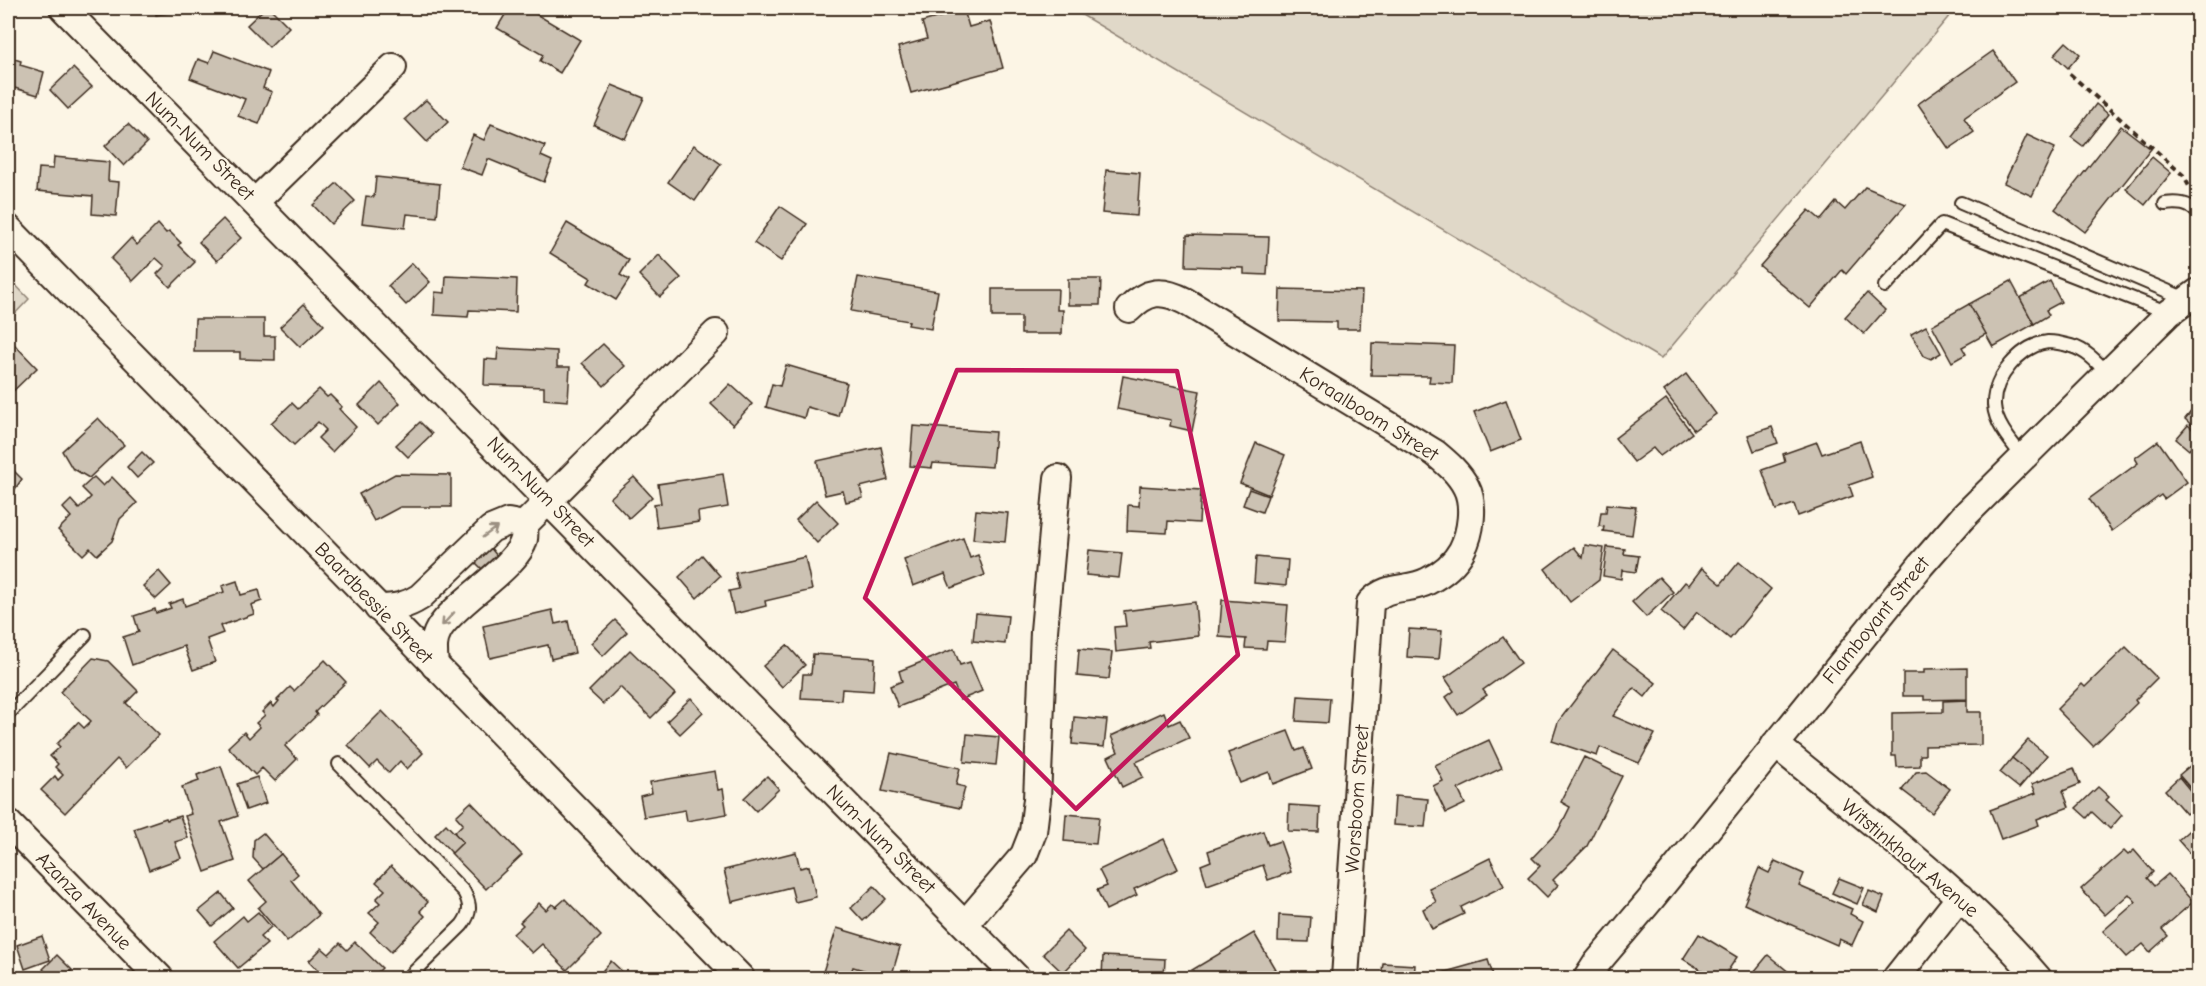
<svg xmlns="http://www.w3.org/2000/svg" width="2206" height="986" font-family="'Comic Neue',sans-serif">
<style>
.green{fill:#e0d8c8;stroke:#8e8173;stroke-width:1.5}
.building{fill:#ccc2b3;stroke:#3b2a1e;stroke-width:1.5}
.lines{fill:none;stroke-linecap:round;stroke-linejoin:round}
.lane-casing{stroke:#3b2a1e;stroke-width:16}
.street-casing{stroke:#3b2a1e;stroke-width:30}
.path{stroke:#3b2a1e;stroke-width:4;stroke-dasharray:6 4.5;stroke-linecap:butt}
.lane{stroke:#fcf5e5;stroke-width:12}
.street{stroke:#fcf5e5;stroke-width:26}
.oneway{stroke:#9c9082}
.marked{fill:none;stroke:#c2185b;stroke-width:4.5;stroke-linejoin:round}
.labels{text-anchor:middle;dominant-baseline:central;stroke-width:4.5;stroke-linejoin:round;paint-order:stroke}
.street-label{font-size:20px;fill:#3b2a1e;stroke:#fcf5e5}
</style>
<rect width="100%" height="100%" fill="#fcf5e5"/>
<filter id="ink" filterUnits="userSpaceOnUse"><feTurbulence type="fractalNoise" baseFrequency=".0167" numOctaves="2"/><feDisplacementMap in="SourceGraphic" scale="12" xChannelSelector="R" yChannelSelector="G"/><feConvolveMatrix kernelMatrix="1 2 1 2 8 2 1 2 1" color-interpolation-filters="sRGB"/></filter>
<g filter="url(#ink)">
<g class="green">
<path d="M1070,8H1956L1661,359Z"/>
<path d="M8,277L29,299L8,321Z"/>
</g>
<g class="building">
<path d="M155,8H197V9L156,15Z"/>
<path d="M265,8H270L289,27L269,47L247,25Z"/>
<path d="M509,8H526L580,40L560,73L540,61L543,55L497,28Z"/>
<path d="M964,10L969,27L990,21L1003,68L911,93L898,47L927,39L922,22Z"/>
<path d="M2066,42L2080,54L2068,68L2054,55Z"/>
<path d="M214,51L269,72L263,88L272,92L259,124L238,116L245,99L190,78L198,59L209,63Z"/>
<path d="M1993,51L2015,82L1964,118L1974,132L1949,149L1918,104Z"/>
<path d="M8,57L21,61L20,65L44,72L38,95L8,86V89Z"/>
<path d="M73,68L92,87L68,109L50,90Z"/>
<path d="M612,85L644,98L625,139L594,125Z"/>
<path d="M426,100L448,122L427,142L405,119Z"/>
<path d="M2096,104L2108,114L2083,146L2071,137Z"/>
<path d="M128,124L147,143L124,166L105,146Z"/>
<path d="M491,124L545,146L541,156L552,161L544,182L488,159L482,175L460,167L473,135L484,140Z"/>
<path d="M2121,126L2151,149L2085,232L2055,209Z"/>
<path d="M2027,135L2055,148L2032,196L2004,183Z"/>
<path d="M694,145L721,164L695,201L668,182Z"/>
<path d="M54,157L109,162L108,181L119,182L116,216L92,214L93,196L37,191L39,168L53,169Z"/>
<path d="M2152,157L2171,173L2145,205L2126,189Z"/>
<path d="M1106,170L1140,173L1137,216L1102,213Z"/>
<path d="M376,177L440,184L437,217L407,214L405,228L362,223L366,196L374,197Z"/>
<path d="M337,183L355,201L331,224L313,205Z"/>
<path d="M1865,187L1906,204L1846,274L1842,270L1810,308L1760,266L1809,210L1821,220L1836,202L1845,210Z"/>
<path d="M780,206L807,224L781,261L754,243Z"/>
<path d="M223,219L241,238L217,261L199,242Z"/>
<path d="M567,223L629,260L620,275L629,280L616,300L588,283L591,278L550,253Z"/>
<path d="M158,224L166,233L169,231L181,243L178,245L195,262L170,287L157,274L165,266L156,258L133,281L111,259L131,238L137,245Z"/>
<path d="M1187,235L1269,237L1267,275L1244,274V268L1186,266Z"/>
<path d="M659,255L681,278L660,297L639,275Z"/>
<path d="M412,263L430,282L406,305L388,286Z"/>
<path d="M446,276L517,279L516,312L469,310L468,317L434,315L435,292L445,293Z"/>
<path d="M858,277L938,291L931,329L908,325L909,321L851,311Z"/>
<path d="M1068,279H1101L1100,305H1068Z"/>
<path d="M2011,281L2034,324L1993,347L1969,304Z"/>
<path d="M2050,281L2061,302L2046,310L2049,315L2034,324L2020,298Z"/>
<path d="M992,289H1058L1057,310H1063L1062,334H1021V317H992Z"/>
<path d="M1280,289L1362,291L1360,329H1337V322L1279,321Z"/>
<path d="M1867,293L1885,310L1864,334L1845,317Z"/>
<path d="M304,304L324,325L300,347L280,327Z"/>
<path d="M1969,304L1986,334L1962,347L1966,354L1952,362L1932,325Z"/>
<path d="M195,319H264V336H275V360L240,359V352H194Z"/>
<path d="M1926,326L1941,353L1931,359L1924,356L1911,334Z"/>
<path d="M12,342L37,368L8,396V346Z"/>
<path d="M1372,343L1454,346L1452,383L1429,382L1430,376L1371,375Z"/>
<path d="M603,344L625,366L604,386L582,363Z"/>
<path d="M498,348L557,351V367H570L568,401L544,399V387L484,385L485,359L497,360Z"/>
<path d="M786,365L847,383L838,416L807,407L804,418L766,407L772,384L780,386Z"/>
<path d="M1686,374L1716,414L1694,430L1664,391Z"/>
<path d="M1123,376L1200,391L1192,431L1170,426L1171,420L1117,409Z"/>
<path d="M381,383L400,403L378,425L359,405Z"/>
<path d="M730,384L752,404L733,425L711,404Z"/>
<path d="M319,389L327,397L330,395L342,407L339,409L356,427L332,452L318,438L326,430L318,422L294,445L271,423L292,403L298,409Z"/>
<path d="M1666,399L1692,433L1660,456L1653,448L1634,462L1615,438Z"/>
<path d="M1506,400L1521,440L1490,452L1474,412Z"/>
<path d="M2198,403V431L2185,419Z"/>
<path d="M98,418L124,445L89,478L72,468L62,451Z"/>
<path d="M420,422L432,434L408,457L396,445Z"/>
<path d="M2188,425L2198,434V438L2189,450L2176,439Z"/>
<path d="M913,426L995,432L992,467L933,463L932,468L910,466Z"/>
<path d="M1772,427L1778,443L1754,451L1748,435Z"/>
<path d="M1860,441L1872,477L1849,485L1853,496L1798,516L1794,504L1776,510L1762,470L1785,462L1783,454L1817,442L1822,454Z"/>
<path d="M2158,441L2187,482L2164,499L2161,495L2112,531L2089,499L2138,463L2135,458Z"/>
<path d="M1256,443L1285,455L1269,495L1240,483Z"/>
<path d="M881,447L888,480L860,487L863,498L846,502L843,491L825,495L817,461Z"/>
<path d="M142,452L153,463L137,478L127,467Z"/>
<path d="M8,467H10L22,479L8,499Z"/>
<path d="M395,474L451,475V507H400L374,521L359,494Z"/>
<path d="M723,474L728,507L698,512L699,522L657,528L654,504L661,503L658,484Z"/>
<path d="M94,477L103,486L112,477L137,503L120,519L112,541L97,555L90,548L83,555L58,530L71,517L63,508L71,500L79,509L91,497L82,488Z"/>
<path d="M634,477L652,497L629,518L610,498Z"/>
<path d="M1140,486L1201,490L1199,523L1168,521L1167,533L1127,531L1128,505L1139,506Z"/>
<path d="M1249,489L1268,496L1262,512L1243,505Z"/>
<path d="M816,500L838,523L817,543L796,520Z"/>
<path d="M1607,504L1636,507L1632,535L1603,531L1604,527L1599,526L1601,512H1606Z"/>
<path d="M976,510L1008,513L1005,542L973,539Z"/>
<path d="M963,538L970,558L978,555L985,575L951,588L945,574L913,586L904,560Z"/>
<path d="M1585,545L1604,548L1599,580L1570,602L1545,569L1574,547L1583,558Z"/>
<path d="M489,546L498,557L484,571L474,561Z"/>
<path d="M1607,547L1625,549L1624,554L1639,556L1636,572L1622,570L1621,579L1603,576Z"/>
<path d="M1089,550L1122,553L1119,578L1086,575Z"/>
<path d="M702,555L720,576L697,598L679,577Z"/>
<path d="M805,557L812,590L765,601L766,606L734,614L729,591L739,589L735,573Z"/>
<path d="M1256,557L1288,560L1286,586L1254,583Z"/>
<path d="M1739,562L1771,589L1730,639L1697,612L1683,630L1661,611L1685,582L1689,585L1702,568L1721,584Z"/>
<path d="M159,571L171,585L156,599L143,586Z"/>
<path d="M2198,571V590L2190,577Z"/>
<path d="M1659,577L1673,592L1646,617L1632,602Z"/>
<path d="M237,581L241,595L259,590L262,601L251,605L254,614L220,626L223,633L207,639L215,662L193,670L184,646L132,665L123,637L139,632L134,616L155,609L156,613L171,608L169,604L183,599L185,606L224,592L222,586Z"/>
<path d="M1222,600L1288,605L1285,642L1267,641L1266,649L1245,648L1246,639L1219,637Z"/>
<path d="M1195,602L1198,636L1149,642L1150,648L1116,652L1114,627L1126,626L1124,611Z"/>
<path d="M552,610L555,624L568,621L575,653L551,659L548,645L490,658L483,626Z"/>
<path d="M976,613L1008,616L1005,644L973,641Z"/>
<path d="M615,620L627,632L603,656L591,643Z"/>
<path d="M1409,629L1442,631L1439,659L1407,657Z"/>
<path d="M1503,637L1521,663L1483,690L1487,695L1458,715L1446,697L1454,691L1445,678Z"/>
<path d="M787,645L805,665L782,687L763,666Z"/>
<path d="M2126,647L2157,678L2135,700L2137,703L2093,746L2057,709L2082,684L2085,687Z"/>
<path d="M954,649L960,665L970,662L982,691L960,700L954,685L898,707L890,686L902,681L899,671Z"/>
<path d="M1079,649L1112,652L1109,679L1077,676Z"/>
<path d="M630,650L675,694L651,718L620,687L603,704L589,691Z"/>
<path d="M1613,650L1656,683L1645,697L1634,688L1613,716L1655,734L1639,763L1600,747L1597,756L1552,741L1558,722Z"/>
<path d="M813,654L875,658L873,691L842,689L841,700L801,698L803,674H811Z"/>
<path d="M93,658L108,661L138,691L126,703L159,735L126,768L117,759L65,813L41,790L55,776L58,780L63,775L55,767L58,764L50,756L60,747L57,744L78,722L84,728L91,721L60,692Z"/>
<path d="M325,660L346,682L315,712L317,715L285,746L297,759L275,781L262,768L255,775L228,747L244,732L249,738L260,727L256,723L265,715L262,712L271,703L274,707L279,701L277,700L290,687L294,691Z"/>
<path d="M1967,668V699L1924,700V696H1903V673H1924V669Z"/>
<path d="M1298,696L1330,698L1328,723L1296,721Z"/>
<path d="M691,698L703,712L680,734L667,721Z"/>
<path d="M1967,700V712H1981V745L1925,746V755H1920V766L1897,767L1896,756H1892V713L1943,712V701Z"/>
<path d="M382,711L423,753L407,769L400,761L389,773L377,761L370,768L348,745Z"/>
<path d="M1164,712L1169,725L1180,720L1189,738L1136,762L1143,777L1122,787L1108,757L1118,752L1111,736Z"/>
<path d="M1074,717L1107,720L1104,747L1072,744Z"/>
<path d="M1288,731L1296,751L1304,748L1312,769L1273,784L1269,772L1240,783L1228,753Z"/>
<path d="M967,734L999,737L996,765L964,762Z"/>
<path d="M1489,740L1502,768L1458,789L1465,804L1446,813L1433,786L1443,781L1435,765Z"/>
<path d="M2028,740L2047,755L2031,774L2012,758Z"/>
<path d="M891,753L960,768L956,785L965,787L960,808L882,791Z"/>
<path d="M1584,757L1622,776L1587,846L1553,880L1558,885L1547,897L1528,878L1540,866L1532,858L1558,831L1570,807L1561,802Z"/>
<path d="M2012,758L2031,774L2019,788L2000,773Z"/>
<path d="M2198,759V797L2179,775Z"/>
<path d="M221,766L238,816L221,822L235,861L205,872L185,816L191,814L182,787L199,781L197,775Z"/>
<path d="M2074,768L2080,784L2063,791L2069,807L2037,819L2039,825L2001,839L1990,810L2036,793L2032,784Z"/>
<path d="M715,771L718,790L723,789L727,814L687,821L685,810L644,817L640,796L652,793L650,782Z"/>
<path d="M1926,771L1950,789L1932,813L1902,790L1916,772Z"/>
<path d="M767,776L779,789L756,811L744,798Z"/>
<path d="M257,777L266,803L246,810L237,784Z"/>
<path d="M2179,777L2198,800V803L2186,814L2165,790Z"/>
<path d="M2098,787L2109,797L2106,800L2122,815L2110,829L2092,812L2087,818L2076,808Z"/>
<path d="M1395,796L1428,799L1425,827L1393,825Z"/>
<path d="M471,802L522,855L486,889L451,853L463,842L454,833L463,824L456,816Z"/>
<path d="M1289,805L1320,807L1319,832L1288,831Z"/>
<path d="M2198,807V863L2178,840L2196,824L2189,816Z"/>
<path d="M1066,814L1099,817L1096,844L1064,841Z"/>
<path d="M180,816L188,838L175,842L181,858L149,870L134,829L166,818L167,820Z"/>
<path d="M446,824L463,842L452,853L435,835Z"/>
<path d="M1263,831L1268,845L1280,841L1291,872L1268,880L1263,865L1207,885L1201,865L1211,861L1208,851Z"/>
<path d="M263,833L281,854L263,869L253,858L254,840Z"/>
<path d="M1164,839L1178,869L1134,889L1137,895L1106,910L1097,890L1107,886L1099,870Z"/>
<path d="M2134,850L2153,872L2147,878L2154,886L2168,874L2193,902L2162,929L2168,936L2150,952L2143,944L2127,957L2103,931L2136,902L2129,894L2105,915L2081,889L2124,851L2128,855Z"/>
<path d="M796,852L800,868L809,866L816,897L795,902L791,887L732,902L724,870Z"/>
<path d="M281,854L298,874L291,880L319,915L287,942L258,908L266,901L249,881Z"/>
<path d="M1490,858L1504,886L1461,907L1464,914L1432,929L1423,909L1436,902L1429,888Z"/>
<path d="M1775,861L1804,874L1799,886L1852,909L1850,914L1863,921L1852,945L1839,939L1837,945L1744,904L1759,868L1769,873Z"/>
<path d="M391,866L428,902L420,911L425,916L391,952L370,932L379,922L369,913L380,903L376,899L385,890L376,882Z"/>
<path d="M1839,878L1864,888L1857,904L1832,893Z"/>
<path d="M874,886L886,899L863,921L851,908Z"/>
<path d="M1869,891L1884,897L1878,912L1863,905Z"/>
<path d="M221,893L233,908L212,926L199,911Z"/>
<path d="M565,899L601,936L567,970L542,944L532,953L513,934L523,925L520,922L539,903L546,910L552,904L556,907Z"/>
<path d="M258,912L271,927L260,937L267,944L238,968L214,941L243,916L247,921Z"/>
<path d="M1279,915L1311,917L1309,942L1278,941Z"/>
<path d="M837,928L900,947L891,978L853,967L849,978H821Z"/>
<path d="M1066,931L1085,950L1063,973L1043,954Z"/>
<path d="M1254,933L1275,969L1259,978H1253L1251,975L1245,978H1197L1192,970Z"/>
<path d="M1699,934L1737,957L1723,978H1714L1683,959Z"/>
<path d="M42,936L50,960L25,969L17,945Z"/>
<path d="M355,942L382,968L372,978H326L309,961L322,948L329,954L340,943L347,950Z"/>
<path d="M11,953L15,966L11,968L15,978H8V954Z"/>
<path d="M57,955L72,970L68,974L73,978H45L48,975L43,969Z"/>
<path d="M1768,955L1796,978H1749Z"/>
<path d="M1103,956L1165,959L1164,978H1093V977H1102Z"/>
<path d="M1488,960L1494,978H1424Z"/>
<path d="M611,961L629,978H611L603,970Z"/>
<path d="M1383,963L1415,965L1414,978H1381Z"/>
</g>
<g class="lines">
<g class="lane-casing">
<g id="lane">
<path d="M1961,203L2186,299"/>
<path d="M2165,204C2178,202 2189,203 2198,213"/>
<path d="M1885,286L1942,224L2169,313"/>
<path d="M2023,457C2012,443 1995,424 1994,405C1993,378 2021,345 2048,342C2054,342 2064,344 2071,346C2086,350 2097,362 2107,373"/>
<path d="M8,714L85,635"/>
<path d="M339,764L464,892C471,905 471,913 462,925L408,978"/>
</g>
</g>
<g class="street-casing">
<g id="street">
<path d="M63,8L1017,978"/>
<path d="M255,202L393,67"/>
<path d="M8,228L741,978"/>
<path d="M1129,309C1148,290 1162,289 1185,301L1435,453C1447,463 1459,473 1466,487C1475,504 1471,533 1462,550C1455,563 1442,574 1428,581C1407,592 1388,583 1370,603L1345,978"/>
<path d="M378,608C395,608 406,606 420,597L491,529L508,522L524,525"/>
<path d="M435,666C434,653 432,641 439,629C455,602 518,567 524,539C525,535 524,529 524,525L716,333"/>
<path d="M1775,744C1866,819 1962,889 2038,978"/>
<path d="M8,823L160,978"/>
<path d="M965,924L1024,855L1033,832L1037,799L1044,631L1058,478"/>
<path d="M1587,978L1596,964L1651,899L1921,565L1963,517L2169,313L2198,292"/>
<path d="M1896,978L1960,897"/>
</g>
</g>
<path class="path" d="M2070,74L2183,175L2189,186"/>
<use href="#lane" class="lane"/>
<use href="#street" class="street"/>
</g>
<defs><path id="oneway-shaft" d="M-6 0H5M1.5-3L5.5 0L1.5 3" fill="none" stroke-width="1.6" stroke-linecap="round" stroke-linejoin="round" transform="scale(1.5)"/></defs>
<g class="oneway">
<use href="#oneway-shaft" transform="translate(490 532) rotate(-36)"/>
<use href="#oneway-shaft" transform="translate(448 619) rotate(133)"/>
</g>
</g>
<path class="marked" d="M957,370L1177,371L1238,655L1076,809L865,598Z"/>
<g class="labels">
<g class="street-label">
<text transform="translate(200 146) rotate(45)">Num-Num Street</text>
<text transform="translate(1369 414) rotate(32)">Koraalboom Street</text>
<text transform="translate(541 492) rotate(46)">Num-Num Street</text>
<text transform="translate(374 603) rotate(46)">Baardbessie Street</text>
<text transform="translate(1876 620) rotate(-51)">Flamboyant Street</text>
<text transform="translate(1357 799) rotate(-86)">Worsboom Street</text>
<text transform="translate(881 839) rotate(45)">Num-Num Street</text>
<text transform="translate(1910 858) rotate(40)">Witstinkhout Avenue</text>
<text transform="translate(84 901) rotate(46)">Azanza Avenue</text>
</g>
</g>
<rect width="2206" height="986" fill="none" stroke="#fcf5e5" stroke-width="30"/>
<rect x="15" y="15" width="2176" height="956" fill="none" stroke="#3b2a1e" stroke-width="2" filter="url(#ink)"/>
</svg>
